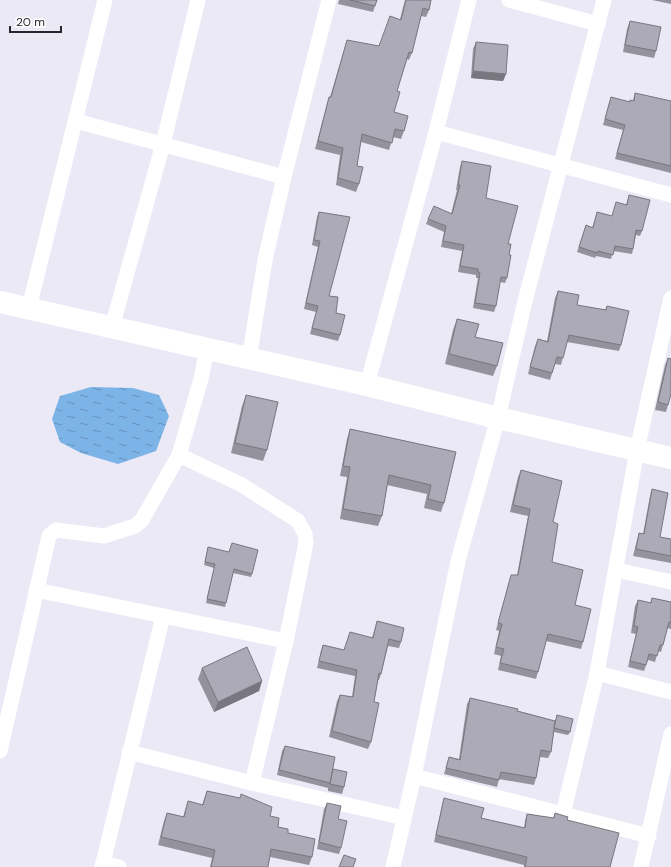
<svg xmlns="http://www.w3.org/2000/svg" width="671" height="867" font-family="'DM Sans',sans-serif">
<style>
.water{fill:url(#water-ripples)}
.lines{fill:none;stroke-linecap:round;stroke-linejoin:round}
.minor{stroke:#fff;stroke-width:15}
.trunk{stroke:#fff;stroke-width:22}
.wall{fill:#94929d}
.shaded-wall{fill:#78777f}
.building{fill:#acaab6;stroke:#78777f}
</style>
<defs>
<pattern id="water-ripples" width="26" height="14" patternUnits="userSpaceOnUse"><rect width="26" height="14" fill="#7db4e8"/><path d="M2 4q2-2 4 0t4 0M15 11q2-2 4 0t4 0" fill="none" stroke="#6692bc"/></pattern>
</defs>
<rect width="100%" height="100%" fill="#ece9f7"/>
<path class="water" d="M91,387L133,388L159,395L169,416L156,451L118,464L81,453L60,442L52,419L60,396Z"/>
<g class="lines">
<g class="minor">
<path d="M509,0L598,24"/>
<path d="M76,121L284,177"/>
<path d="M436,132L671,195"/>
<path d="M29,308L105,0"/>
<path d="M112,327L163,144L198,0"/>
<path d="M249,359L265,260L284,177L329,0"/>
<path d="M367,385L436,132L469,0"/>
<path d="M179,455L201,379L207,349"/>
<path d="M616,570L671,582"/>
<path d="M36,590L286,641"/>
<path d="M597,673L671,692"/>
<path d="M0,751L49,536L56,530L104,536L135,526L142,520L179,455L242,485L298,521L305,534L306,543L286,641L252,783"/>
<path d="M129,752L252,783L404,818"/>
<path d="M414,776L649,836"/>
<path d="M563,814L597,673L637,450L671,298"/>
<path d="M103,863L119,867"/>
<path d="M102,867L163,616"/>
<path d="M393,867L414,776L458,561L498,418L525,301L604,0"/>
<path d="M641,867L671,734"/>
</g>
<path class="trunk" d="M0,302L367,385L498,418L671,458"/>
</g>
<g class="wall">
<path d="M339,0H377L373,12L338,4Z"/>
<path d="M405,0H431L429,10L426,17L421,16L412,53L409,60L407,59L397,91L394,112L404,131L401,139L393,137L389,150L361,142L357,166L359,184L356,192L336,185L340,155L315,149L327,104L329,97H330L347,40L379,46L400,19Z"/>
<path d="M653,0H671V4L652,0Z"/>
<path d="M630,21L656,51L654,58L623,52L627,29Z"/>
<path d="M476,42L506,74L503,81L471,78L473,49Z"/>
<path d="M635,93L671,101V173L615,159L623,130L603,125L609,103L611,97L629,102L633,100Z"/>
<path d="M462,161L486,198L508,244L509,255L507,278L505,283L500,282L496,306L494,312L473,308L478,278H476V275L458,272L462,251L441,247L444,232L426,224L428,219L451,214L457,190H456L460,167Z"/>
<path d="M629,195L642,231L640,236L636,235L633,249L632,254L613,251L611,259L596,256L595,258L577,252L586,225L592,228L597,212L612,216L616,202L626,205Z"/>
<path d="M319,212L329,296L336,313L340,335L338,341L310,334L316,312L304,309L318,247L312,245L317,217Z"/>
<path d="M558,291L577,305L605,310L607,306L621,345L619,351L567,342L561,365L555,364L550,380L528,374L535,346L538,339L547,341L555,298Z"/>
<path d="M457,319L475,337L497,366L493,376L445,364L453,330Z"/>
<path d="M668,358V405L666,412L655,410L665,365Z"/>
<path d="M246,395L267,450L263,461L231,453L242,406Z"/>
<path d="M350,429L456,452L444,503L441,512L424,508L427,494L387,485L382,516L378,526L340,519L347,477L340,476L347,439Z"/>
<path d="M521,470L553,522L552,562L575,605L583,642L581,649L546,641L538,672L536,679L498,670L501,656L494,654L499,631L496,630L509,582L511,575H517L528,516L510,512L518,477Z"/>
<path d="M652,489L660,537L671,539V563L633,556L637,540L639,533L643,534L650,496Z"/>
<path d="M208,547L252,574L251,577L233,573L225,607L206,603L214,568L204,565Z"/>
<path d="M652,598L671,602V629L667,628L663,645L661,652L658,651L655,662L648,660L644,671L628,667L636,634L631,633L635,606L638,600L650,603Z"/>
<path d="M377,621L401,642L399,648L388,646L381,674L379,680H378L374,702L371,742L368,749L329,737L337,701L340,695L352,697L355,676L317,668L321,651L323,645L344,650L350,632L372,638Z"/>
<path d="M202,668L262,681L259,691L214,712L198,679Z"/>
<path d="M470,698L555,721L557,715L570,732L568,735L554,732L551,752L548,758L540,757L536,778L534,785L499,779L497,787L444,774L449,757L459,759L467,704Z"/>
<path d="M285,746L332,771L344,787L342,794L328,791V788L277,775L282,751Z"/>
<path d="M207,791L270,816L278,827L288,833L312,857L309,865L270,857L268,867H210L212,858L158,845L164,821L167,813L183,817L188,801L202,805Z"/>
<path d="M444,798L481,818L524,828L525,821L527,814L553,818L555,813L567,820L610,867H524V865L434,842L442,806Z"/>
<path d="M327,803L338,819L341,848L339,854L317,849L324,809Z"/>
</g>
<g class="shaded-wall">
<path d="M473,71L506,74L503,81L471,78Z"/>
<path d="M262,681L259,691L214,712L218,702Z"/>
</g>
<g class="building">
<path d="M350,0H377L375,6Z"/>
<path d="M406,0H431L429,10L423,8L412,53L409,52L397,91L400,92L394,112L408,116L404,131L395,129L392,143L362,134L357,166L363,167L359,184L338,178L343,148L318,141L329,97H331L347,40L379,46L390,16L401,20Z"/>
<path d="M630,21L661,27L656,51L625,45Z"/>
<path d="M476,42L508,45L506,74L473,71Z"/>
<path d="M635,93L671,101V166L617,153L625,125L605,119L611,97L630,102V100L634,101Z"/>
<path d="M462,161L491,166L486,198L518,206L508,244H511L509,255H511L507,278L501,277L496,306L475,303L480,273L478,272V269L460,266L464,245L443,241L446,226L428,219L434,206L452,214L460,185H458Z"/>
<path d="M629,195L650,200L642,231L636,230L633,249L615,246L613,255L598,251L597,253L579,247L586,225L593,228L597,212L612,216L616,202L627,205Z"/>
<path d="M319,212L350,217L329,296L338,297L336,313L345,315L340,335L312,328L318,306L306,303L320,241L314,240Z"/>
<path d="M558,291L579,295L577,305L606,310L607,306L629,311L621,345L569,335L563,358L557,357L552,373L530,367L538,339L548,342Z"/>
<path d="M457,319L479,324L475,337L503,343L497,366L449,354Z"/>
<path d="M668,358L671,359V394L668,405L658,402Z"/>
<path d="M246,395L278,402L267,450L235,443Z"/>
<path d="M350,429L456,452L444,503L428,499L431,485L389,475L382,516L343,509L350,467L343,466Z"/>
<path d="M521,470L562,481L553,522L558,524L552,562L583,570L575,605L591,609L583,642L548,634L538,672L500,663L504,649L496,647L502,624L498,623L511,575H518L530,509L513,505Z"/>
<path d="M652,489L668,493L660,537L671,539V556L636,549L639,533L644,534Z"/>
<path d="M232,543L258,550L252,574L234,569L226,603L207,599L215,564L205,562L208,547L229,552Z"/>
<path d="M652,598L671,602V622H669L663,645H660L657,656L649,654L646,665L630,661L638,627L634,626L638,600L651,603Z"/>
<path d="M377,621L404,628L401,642L389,639L381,674L379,673L374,702L379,703L371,742L332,731L340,695L353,697L357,670L319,661L323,645L344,650L350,632L373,638Z"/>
<path d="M247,647L262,681L218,702L202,668Z"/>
<path d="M470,698L518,709L517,711L555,721L551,752L541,750L536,778L501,772L499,780L446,768L449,757L460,760Z"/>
<path d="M557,715L573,719L570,732L554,728Z"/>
<path d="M285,746L335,757L330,783L279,770Z"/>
<path d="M333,769L347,772L344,787L330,784Z"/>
<path d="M207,791L240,798L241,794L272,807L270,816L279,818L278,827L288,829V833L315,839L312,857L271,849L268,867H211L215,850L161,837L167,813L184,817L188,801L203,805Z"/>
<path d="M444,798L484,808L481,818L525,828L527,814L554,818L555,813L568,817L567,820L619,833L610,867H525L527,857L436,835Z"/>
<path d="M327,803L341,806L338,819L347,821L341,848L319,842Z"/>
<path d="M344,855L356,859L353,867H339Z"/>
</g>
<path d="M10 26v6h51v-6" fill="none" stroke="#27262b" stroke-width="2"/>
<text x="16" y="26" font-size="12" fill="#27262b" stroke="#ffffff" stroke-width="3" paint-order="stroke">20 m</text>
</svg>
